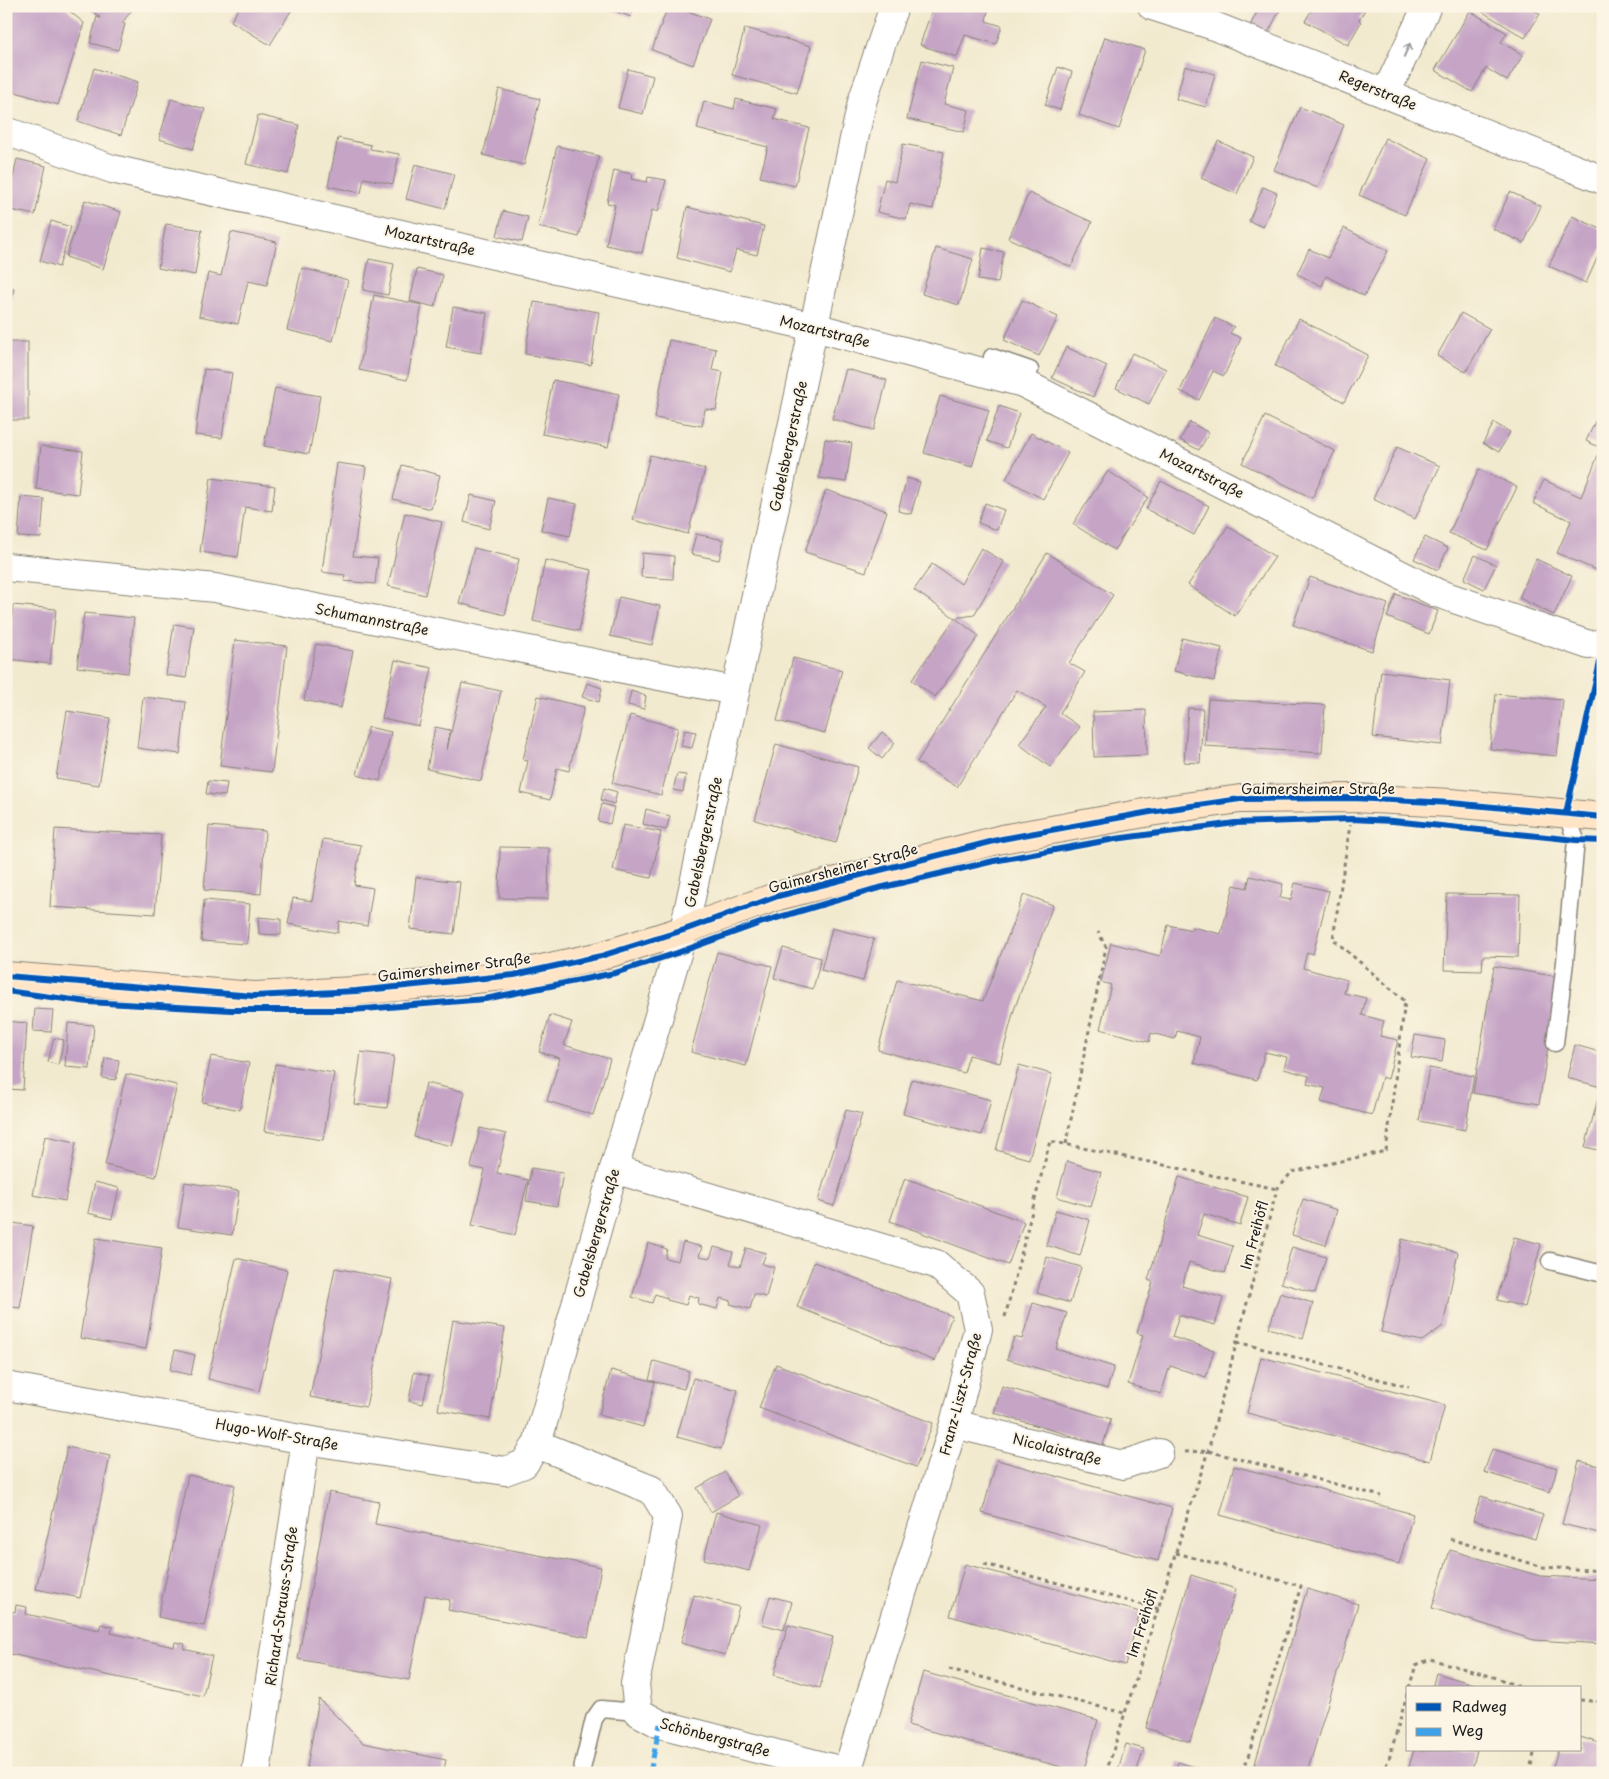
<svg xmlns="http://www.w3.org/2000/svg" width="1609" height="1779" font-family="'Playpen Sans',sans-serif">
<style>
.building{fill:#c5a4c6}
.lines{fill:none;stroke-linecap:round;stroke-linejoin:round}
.lane-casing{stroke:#878376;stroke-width:19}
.street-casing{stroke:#878376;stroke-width:30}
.secondary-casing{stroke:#878376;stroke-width:30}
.path{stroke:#878376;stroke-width:3;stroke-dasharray:4 4;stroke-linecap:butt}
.lane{stroke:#fff;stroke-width:16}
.street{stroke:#fff;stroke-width:28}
.secondary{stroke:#ffe4c6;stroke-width:28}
.quiet{stroke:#3da2ea;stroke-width:5;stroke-dasharray:10 5;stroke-linecap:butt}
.cycleway-casing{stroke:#fcf5e5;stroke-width:9}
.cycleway{stroke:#0057b8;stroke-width:6}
.oneway{stroke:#999}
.labels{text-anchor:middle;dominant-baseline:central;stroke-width:4;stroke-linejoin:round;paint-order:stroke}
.street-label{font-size:14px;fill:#1c1c1c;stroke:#fcf5e5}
</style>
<rect width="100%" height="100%" fill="#fcf5e5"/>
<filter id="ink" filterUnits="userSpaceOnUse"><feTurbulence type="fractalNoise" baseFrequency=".02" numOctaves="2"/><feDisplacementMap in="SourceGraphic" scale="10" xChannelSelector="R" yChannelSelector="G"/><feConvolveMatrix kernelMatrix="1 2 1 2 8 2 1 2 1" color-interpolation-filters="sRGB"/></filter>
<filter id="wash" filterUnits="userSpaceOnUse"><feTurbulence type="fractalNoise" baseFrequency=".0096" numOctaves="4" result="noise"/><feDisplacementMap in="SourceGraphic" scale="20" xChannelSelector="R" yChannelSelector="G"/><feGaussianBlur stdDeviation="1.12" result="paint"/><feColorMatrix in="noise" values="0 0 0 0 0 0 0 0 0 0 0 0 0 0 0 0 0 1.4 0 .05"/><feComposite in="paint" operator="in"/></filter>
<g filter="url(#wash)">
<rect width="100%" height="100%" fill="#f2eacf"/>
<g id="blocks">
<g class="building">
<path d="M6,6H63L84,23L58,105L6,89Z"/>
<path d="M86,6H135L122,23L125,24L118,50L90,43L97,17L101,18Z"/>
<path d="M240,6H294L270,45L231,21Z"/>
<path d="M602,6H634L631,17Z"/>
<path d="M668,6H673L710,19L693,65L652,50Z"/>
<path d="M933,6H989L986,21L1002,26L996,44L965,35L957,57L920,45Z"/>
<path d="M1200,6H1226L1219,19L1199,8Z"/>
<path d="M1260,6H1282L1268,33L1251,24Z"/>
<path d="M1314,6H1367L1359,20L1361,22L1348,45L1305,21Z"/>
<path d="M1473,6H1527L1540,14L1525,38Z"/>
<path d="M1470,11L1507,33L1501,42L1523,55L1507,81L1486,68L1472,92L1435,70Z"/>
<path d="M745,28L811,46L797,93L732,75Z"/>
<path d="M1105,37L1145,50L1119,129L1079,115Z"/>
<path d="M922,60L953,68L944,104L969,110L964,132L907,119Z"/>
<path d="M1185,66L1215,74L1206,107L1176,99Z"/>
<path d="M1058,67L1072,72L1060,110L1045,105Z"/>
<path d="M94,68L138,82L121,135L78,121Z"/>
<path d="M628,69L653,76L643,114L618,108Z"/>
<path d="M499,89L540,99L524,165L483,155Z"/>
<path d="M171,99L205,109L193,149L159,139Z"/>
<path d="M736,99L777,109L774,119L809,128L795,186L760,177L768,147L697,129L704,101L734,109Z"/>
<path d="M1300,107L1344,125L1318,188L1274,170Z"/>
<path d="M258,115L299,125L288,174L246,164Z"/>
<path d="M338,138L371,145L370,149L399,154L393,184L364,178L361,193L328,186Z"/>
<path d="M1385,138L1430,159L1405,215L1359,195Z"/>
<path d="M1218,141L1253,157L1237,194L1201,178Z"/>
<path d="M903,144L944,152L933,209L910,204L906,219L877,212L885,179L895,182Z"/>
<path d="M557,146L599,156L579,237L538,227Z"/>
<path d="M17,159L46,166L35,215L6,209Z"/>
<path d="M415,164L454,174L445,209L406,199Z"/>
<path d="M614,170L632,174L631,179L647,182L648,177L666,180L658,212L652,210L642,253L606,245L615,205L607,203Z"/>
<path d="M1263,187L1277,193L1263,227L1249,221Z"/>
<path d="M1510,192L1541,206L1524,243L1493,229Z"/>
<path d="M1029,193L1092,222L1071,267L1008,238Z"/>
<path d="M85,200L121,212L103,269L66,257Z"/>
<path d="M687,207L764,226L757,255L736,250L730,272L677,258Z"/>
<path d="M503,211L528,217L522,242L497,236Z"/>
<path d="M1572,216L1603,230V245L1586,283L1549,266Z"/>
<path d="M51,221L71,227L59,267L40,261Z"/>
<path d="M166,224L202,230L195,275L158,268Z"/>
<path d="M1344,228L1388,251L1364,296L1326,276L1322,286L1297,274L1309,249L1328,258Z"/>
<path d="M231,232L277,242L267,285L248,281L238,324L199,316L208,273L221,276Z"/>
<path d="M936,248L973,259L959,305L922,294Z"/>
<path d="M983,248L1004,252L998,283L978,280Z"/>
<path d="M369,259L394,264L388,295L363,290Z"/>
<path d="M302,268L348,280L333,341L287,330Z"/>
<path d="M417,269L443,275L435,307L410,301Z"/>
<path d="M6,286L14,288L7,313H6Z"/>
<path d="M374,295L422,305L407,380L359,370Z"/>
<path d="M1022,300L1058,317L1039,356L1004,340Z"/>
<path d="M534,302L599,312L591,365L525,354Z"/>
<path d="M453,307L487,313L481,353L446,347Z"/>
<path d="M1461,313L1490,329L1466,372L1437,356Z"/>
<path d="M1215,318L1234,327L1230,333L1241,338L1224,376L1213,371L1199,400L1180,391Z"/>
<path d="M1299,319L1368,355L1344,402L1275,366Z"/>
<path d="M669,340L716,349L712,370L723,372L716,410L705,409L702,426L655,418Z"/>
<rect x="6" y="342" width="22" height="78"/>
<path d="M1066,347L1107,366L1093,397L1052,378Z"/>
<path d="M1132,353L1166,369L1149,404L1116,388Z"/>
<path d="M204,369L232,373L222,438L195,435Z"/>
<path d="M846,369L887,380L874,430L832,419Z"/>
<path d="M553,380L619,394L608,447L542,434Z"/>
<path d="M275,388L320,396L309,454L264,446Z"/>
<path d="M940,396L989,410L972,467L924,453Z"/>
<path d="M999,406L1019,413L1007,448L987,441Z"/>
<path d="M1265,416L1335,451L1312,498L1242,463Z"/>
<path d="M1598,416L1603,418V573L1557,553L1571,521L1533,503L1544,480L1581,497L1601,448L1586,441Z"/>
<path d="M1190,422L1209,433L1199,450L1180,440Z"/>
<path d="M1494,423L1510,432L1499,452L1483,443Z"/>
<path d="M1031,433L1068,453L1043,499L1006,479Z"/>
<path d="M825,439L852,443L846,482L819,478Z"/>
<path d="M41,446L83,451L78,494L36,489Z"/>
<path d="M1397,447L1440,466L1415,519L1373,499Z"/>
<path d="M650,455L705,469L688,534L633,520Z"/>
<path d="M337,463L366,467L353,556L378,558L375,584L344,581L345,575L322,572Z"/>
<path d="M402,465L440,475L431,509L393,499Z"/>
<path d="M1479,469L1517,487L1487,550L1449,533Z"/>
<path d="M1108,471L1148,497L1114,550L1073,524Z"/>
<path d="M211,478L275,486L272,511L245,507L238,557L200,552Z"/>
<path d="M907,478L920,482L911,514L898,511Z"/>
<path d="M1161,481L1209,506L1194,535L1146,509Z"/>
<path d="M826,490L887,511L866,572L805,552Z"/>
<path d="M471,495L496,501L489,529L464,522Z"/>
<path d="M21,497L44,499L41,538L18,537Z"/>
<path d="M548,498L577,504L570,536L541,530Z"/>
<path d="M985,503L1004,510L997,530L978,523Z"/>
<path d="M405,513L442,522L425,595L388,586Z"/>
<path d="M1228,526L1275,557L1235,616L1188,585Z"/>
<path d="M696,534L724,540L719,560L691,554Z"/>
<path d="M1425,537L1448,548L1438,570L1414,559Z"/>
<path d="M474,548L519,559L505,615L459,603Z"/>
<path d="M981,548L1004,562L974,615L955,618L979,636L935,697L912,680L955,618L914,590L932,564L961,584Z"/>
<path d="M642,553L674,556L673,579L641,577Z"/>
<path d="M1047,553L1113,595L1069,663L1085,672L1060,713L1080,727L1050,767L1019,744L1046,707L1017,690L957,787L917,762Z"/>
<path d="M1475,555L1496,565L1484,589L1464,579Z"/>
<path d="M1536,559L1572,576L1554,615L1519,598Z"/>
<path d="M545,560L592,570L579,631L533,621Z"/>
<path d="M1310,577L1388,604L1372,651L1293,625Z"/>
<path d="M1396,594L1438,611L1429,634L1387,617Z"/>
<path d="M619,597L660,606L652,645L610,636Z"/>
<path d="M13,605L56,609L50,664L8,659Z"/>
<path d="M84,613L134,618L128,673L77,667Z"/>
<path d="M174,624L194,627L186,678L166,675Z"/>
<path d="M1182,638L1222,648L1214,681L1174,671Z"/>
<path d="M235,640L287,646L272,772L220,766Z"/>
<path d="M316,644L353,651L341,708L304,700Z"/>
<path d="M793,658L842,670L825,733L777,721Z"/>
<path d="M395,660L432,668L419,726L382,718Z"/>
<path d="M1381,671L1450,680L1442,745L1373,737Z"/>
<path d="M462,683L501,691L481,781L427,769L435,727L450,730L447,750Z"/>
<path d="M587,683L602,688L599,702L582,697Z"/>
<path d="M631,691L646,696L644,709L628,705Z"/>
<path d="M1496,694L1563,700L1557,756L1490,749Z"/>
<path d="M538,696L584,707L569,771L557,768L550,800L521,793L528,761L523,760Z"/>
<path d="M143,697L186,702L180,754L137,748Z"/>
<path d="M1208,699L1325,705L1322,753L1205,746Z"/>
<path d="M1188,708L1203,709L1200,763L1184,762Z"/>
<path d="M1146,710L1147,755L1094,757L1093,712Z"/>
<path d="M67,711L110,718L99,785L56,778Z"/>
<path d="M630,715L678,728L661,795L612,783Z"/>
<path d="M368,727L391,732L380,781L357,775Z"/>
<path d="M685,730L696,732L692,748L681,746Z"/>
<path d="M882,732L895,743L882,759L869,748Z"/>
<path d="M776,744L858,767L836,843L755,820Z"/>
<path d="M677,774L686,775L683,792L673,790Z"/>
<path d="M208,781L227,783L225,796L206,794Z"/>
<path d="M604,788L617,792L614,804L601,800Z"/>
<path d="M602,804L614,807L610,824L598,821Z"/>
<path d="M646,809L670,816L666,830L643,824Z"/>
<path d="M623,825L661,832L651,878L613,870Z"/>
<path d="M209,826L265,831L261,894L204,890Z"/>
<path d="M55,829L161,835L155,914L50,907Z"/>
<path d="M323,839L361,845L354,885L373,888L367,926L339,921L338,933L288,924L293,898L312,901Z"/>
<path d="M500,847L549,848L548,899L499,898Z"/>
<path d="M1250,876L1283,884L1280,898L1291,900L1295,883L1329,891L1313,954L1307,952L1303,968L1347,980L1344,993L1366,998L1362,1015L1384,1021L1380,1036L1398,1040L1388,1079L1382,1077L1372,1115L1321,1102L1325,1088L1307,1084L1309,1076L1284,1069L1287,1057L1265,1052L1257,1080L1194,1063L1200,1037L1177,1031L1175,1039L1151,1033L1149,1042L1100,1029L1111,985L1101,982L1111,943L1160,956L1168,925L1192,930V927L1221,934L1234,885L1247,888Z"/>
<path d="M416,877L460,882L454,934L410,929Z"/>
<path d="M1024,894L1053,905L1014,1010L1000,1063L969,1055L964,1073L878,1050L897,980L983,1001Z"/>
<path d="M1447,894L1520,895L1518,957L1483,956L1482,971L1444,970Z"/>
<path d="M204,900L250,904L247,944L201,941Z"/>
<path d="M258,917L281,919V935L259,934Z"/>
<path d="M832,928L874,939L863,981L821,970Z"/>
<path d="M783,948L821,958L813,989L774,978Z"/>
<path d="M717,952L772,966L746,1066L691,1052Z"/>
<path d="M1494,966L1559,977L1539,1104L1473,1093Z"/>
<path d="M35,1009L53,1010L51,1032L33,1031Z"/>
<path d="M550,1015L572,1022L564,1045L610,1059L593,1115L547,1101L560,1058L539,1052Z"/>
<path d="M6,1021L27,1023L23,1090L6,1089Z"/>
<path d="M68,1023L94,1025L90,1069L65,1067Z"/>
<path d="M1415,1035L1445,1040L1442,1062L1411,1057Z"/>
<path d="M54,1038L64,1040L58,1065L48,1062Z"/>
<path d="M1575,1045L1603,1053V1151L1585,1147L1601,1087L1567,1078Z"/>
<path d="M361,1052L394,1056L387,1108L354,1104Z"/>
<path d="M211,1056L249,1063L240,1110L202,1102Z"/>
<path d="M105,1058L119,1060L116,1080L102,1078Z"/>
<path d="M275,1064L334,1073L323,1140L264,1131Z"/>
<path d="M1019,1065L1052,1074L1029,1159L996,1150Z"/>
<path d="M1429,1068L1474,1076L1465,1130L1419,1121Z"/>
<path d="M126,1074L177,1085L156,1177L105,1165Z"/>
<path d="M912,1079L991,1100L982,1135L903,1114Z"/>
<path d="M426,1083L465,1092L452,1146L414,1137Z"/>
<path d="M846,1110L862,1114L834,1206L818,1201Z"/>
<path d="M480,1128L506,1134L497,1173L528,1180L515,1235L472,1225L485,1170L471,1167Z"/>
<path d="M45,1136L76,1142L65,1201L33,1195Z"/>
<path d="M1067,1161L1101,1172L1091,1207L1057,1197Z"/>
<path d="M531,1168L563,1173L557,1206L526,1201Z"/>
<path d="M1179,1177L1248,1197L1240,1225L1204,1214L1197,1235L1233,1246L1225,1273L1189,1262L1182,1286L1223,1298L1215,1325L1179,1315L1172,1337L1214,1350L1206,1377L1170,1366L1161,1394L1128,1384L1143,1335L1137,1333L1153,1282L1148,1280Z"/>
<path d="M905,1178L1024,1222L1008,1265L890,1221Z"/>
<path d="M95,1182L119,1188L112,1219L88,1213Z"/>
<path d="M185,1182L239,1191L232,1235L178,1227Z"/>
<path d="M1303,1199L1337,1210L1326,1245L1292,1235Z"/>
<path d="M1056,1210L1090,1220L1080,1256L1046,1245Z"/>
<path d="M6,1222L33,1226L20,1308L6,1306Z"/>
<path d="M1514,1237L1541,1244L1525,1307L1497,1300Z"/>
<path d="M96,1238L162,1248L146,1349L80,1338Z"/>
<path d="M1402,1239L1458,1252L1443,1326L1422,1341L1381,1332Z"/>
<path d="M683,1242L702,1247L699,1256L710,1258L714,1247L733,1252L730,1264L740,1267L746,1248L766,1253L762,1264L774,1267L766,1297L754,1294L750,1309L730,1304L731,1301L720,1298L717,1309L698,1304L699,1298L689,1295L686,1305L667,1300V1298L655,1294L652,1303L632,1297L648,1243L667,1249L665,1258L678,1261Z"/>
<path d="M1292,1247L1326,1257L1315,1293L1281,1283Z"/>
<path d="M1047,1257L1081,1267L1070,1303L1037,1293Z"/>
<path d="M236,1258L287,1270L259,1391L208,1379Z"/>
<path d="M814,1262L952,1316L935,1361L797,1307Z"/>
<path d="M335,1268L392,1279L366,1407L310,1397Z"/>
<path d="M1280,1293L1313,1303L1303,1339L1269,1328Z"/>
<path d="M1033,1303L1067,1313L1056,1349L1114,1367L1107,1389L1007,1359L1014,1337L1022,1339Z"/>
<path d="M453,1320L505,1328L490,1419L438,1410Z"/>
<path d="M175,1350L195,1355L191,1375L170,1370Z"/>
<path d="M1261,1357L1445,1405L1430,1461L1247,1413Z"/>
<path d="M654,1361L689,1371L684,1389L649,1380Z"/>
<path d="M776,1364L933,1423L916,1467L759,1408Z"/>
<path d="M611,1370L655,1382L643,1427L599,1415Z"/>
<path d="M414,1372L429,1376L423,1404L409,1401Z"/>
<path d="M693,1378L738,1390L721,1449L677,1437Z"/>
<path d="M1002,1386L1111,1419L1103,1445L994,1413Z"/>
<path d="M67,1447L110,1456L80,1598L36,1589Z"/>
<path d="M1492,1449L1557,1468L1550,1492L1484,1472Z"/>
<path d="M997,1460L1172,1508L1158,1561L982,1513Z"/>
<path d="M1579,1461L1603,1467V1534L1562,1524Z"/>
<path d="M1234,1466L1413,1514L1399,1564L1220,1515Z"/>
<path d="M725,1472L738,1496L711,1512L697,1488Z"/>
<path d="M188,1475L235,1485L204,1626L158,1617Z"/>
<path d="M329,1492L379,1502L375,1524L601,1567L588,1637L448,1610L450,1600L425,1595L409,1680L298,1659Z"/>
<path d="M1481,1496L1543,1515L1535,1539L1473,1520Z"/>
<path d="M716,1512L762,1525L749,1571L704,1559Z"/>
<path d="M1450,1550L1540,1576L1603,1579V1644L1534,1640L1432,1608Z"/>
<path d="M965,1564L1140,1612L1125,1665L950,1616Z"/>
<path d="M1191,1575L1236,1589L1190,1742L1146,1728Z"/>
<path d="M1307,1589L1358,1604L1307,1773H1263L1253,1770Z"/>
<path d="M694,1595L739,1607L725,1655L681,1643Z"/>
<path d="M770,1596L792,1602L784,1630L762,1624Z"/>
<path d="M16,1605L27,1607L26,1614L99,1630L101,1624L112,1627L111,1633L174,1647L175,1642L185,1644L184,1649L212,1656L203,1696L6,1653V1610L15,1612Z"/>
<path d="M788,1625L833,1637L820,1688L774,1675Z"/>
<path d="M923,1672L1098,1720L1083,1773L908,1725Z"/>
<path d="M1436,1673L1484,1687V1688H1432Z"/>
<path d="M319,1699L363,1743L446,1760L443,1773H306Z"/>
<path d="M1580,1737L1603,1744V1773H1551L1558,1750H1580Z"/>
<path d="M1126,1744L1144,1749L1136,1773H1117Z"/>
<path d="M1414,1750H1477L1471,1773H1407Z"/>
<path d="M1178,1762L1213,1772V1773H1175Z"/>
</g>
</g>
</g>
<g filter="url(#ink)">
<use href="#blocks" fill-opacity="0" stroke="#878376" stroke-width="1"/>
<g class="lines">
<g class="lane-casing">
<g id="lane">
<path d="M992,357L1030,370L1023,383"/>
<path d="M1555,1043L1565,962L1576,840L1566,813"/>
<path d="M1550,1261L1603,1274"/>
<path d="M581,1773L594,1719L601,1709L638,1712"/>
</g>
</g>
<g class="street-casing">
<g id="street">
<path d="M1152,6L1214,26L1603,180"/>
<path d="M1386,93L1427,6"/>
<path d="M6,131L112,169L814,327L1023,383L1437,593L1589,645L1603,643"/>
<path d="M6,567L215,588L735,691"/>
<path d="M614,1169L936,1264L970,1293L978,1329L954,1424L847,1772"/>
<path d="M6,1386L306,1440L505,1471L524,1464L537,1444L614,1169L684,930L862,102L894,6"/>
<path d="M954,1424L1123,1465L1159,1453"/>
<path d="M537,1444L652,1490L668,1516L635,1684L638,1712L660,1724L851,1773"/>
<path d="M256,1773L306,1440"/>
</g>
</g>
<g class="secondary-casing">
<path id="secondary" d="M6,976L254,996L356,991L514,975L601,956L684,930L778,896L1002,839L1150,812L1240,799L1353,798L1451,803L1603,817"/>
</g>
<g class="path">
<path d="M1066,1144L1106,947L1098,932"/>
<path d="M1005,1317L1050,1141L1277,1189"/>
<path d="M1237,1342L1409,1387"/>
<path d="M1185,1452L1208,1451L1381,1496"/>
<path d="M1450,1539L1543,1567L1603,1571"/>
<path d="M1176,1553L1301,1586L1243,1773"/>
<path d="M984,1564L1159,1609"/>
<path d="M949,1669L1124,1713"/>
<path d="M1409,1688L1416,1665L1430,1659L1497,1678L1523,1688"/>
<path d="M1580,1700L1603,1702"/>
<path d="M1106,1773L1208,1451L1277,1189L1292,1172L1386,1151L1405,1001L1333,939L1350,825"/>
<path d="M1382,1773L1389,1759L1408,1691"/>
<path d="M1529,1773L1535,1750"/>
</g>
<use href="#lane" class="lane"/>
<use href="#street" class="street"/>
<use href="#secondary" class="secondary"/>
<path class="quiet" d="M650,1773L660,1724"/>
<g class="cycleway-casing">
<g id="cycleway">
<path d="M1566,813L1603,649"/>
<path d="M6,976L254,996L356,991L514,975L601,956L684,930L778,896L1002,839L1150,812L1240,799L1353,798L1451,803L1603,817"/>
<path d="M6,991L88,1002L231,1010H352L485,999L615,973L677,953L763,922L875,889L994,861L1115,839L1235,823L1351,819L1393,821L1576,840L1603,841"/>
</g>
</g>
<use href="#cycleway" class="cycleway"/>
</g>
<defs><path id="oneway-shaft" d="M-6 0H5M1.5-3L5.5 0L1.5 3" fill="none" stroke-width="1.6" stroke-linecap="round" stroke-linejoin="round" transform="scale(1.25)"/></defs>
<use class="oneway" href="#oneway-shaft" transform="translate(1407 50) rotate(-65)"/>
</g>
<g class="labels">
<g class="street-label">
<text transform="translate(1378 90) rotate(22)">Regerstraße</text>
<text transform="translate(430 240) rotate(13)">Mozartstraße</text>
<text transform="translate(825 331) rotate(14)">Mozartstraße</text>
<text transform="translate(788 446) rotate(-78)">Gabelsbergerstraße</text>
<text transform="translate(1202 473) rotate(27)">Mozartstraße</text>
<text transform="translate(372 619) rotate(11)">Schumannstraße</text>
<text x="1318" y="788">Gaimersheimer Straße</text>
<text transform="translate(703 842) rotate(-78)">Gabelsbergerstraße</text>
<text transform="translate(843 868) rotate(-15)">Gaimersheimer Straße</text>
<text transform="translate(454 967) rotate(-7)">Gaimersheimer Straße</text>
<text transform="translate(596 1233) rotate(-74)">Gabelsbergerstraße</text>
<text transform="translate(1254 1235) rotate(-75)">Im Freihöfl</text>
<text transform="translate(960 1394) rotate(-75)">Franz-Liszt-Straße</text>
<text transform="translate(277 1434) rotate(10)">Hugo-Wolf-Straße</text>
<text transform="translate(1057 1449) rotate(14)">Nicolaistraße</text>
<text transform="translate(281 1606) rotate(-82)">Richard-Strauss-Straße</text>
<text transform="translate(1142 1623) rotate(-72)">Im Freihöfl</text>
<text transform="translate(715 1737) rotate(15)">Schönbergstraße</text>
</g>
</g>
<rect width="1609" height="1779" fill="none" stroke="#fcf5e5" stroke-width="25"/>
<rect x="1406" y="1686" width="175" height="65" fill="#fcf5e5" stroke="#a29e95"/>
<rect x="1416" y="1703" width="25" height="8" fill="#0057b8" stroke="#a29e95"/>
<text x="1452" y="1712" font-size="15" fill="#1c1c1c">Radweg</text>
<rect x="1416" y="1728" width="25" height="8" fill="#3da2ea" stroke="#a29e95"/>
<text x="1452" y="1736" font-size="15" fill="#1c1c1c">Weg</text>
</svg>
